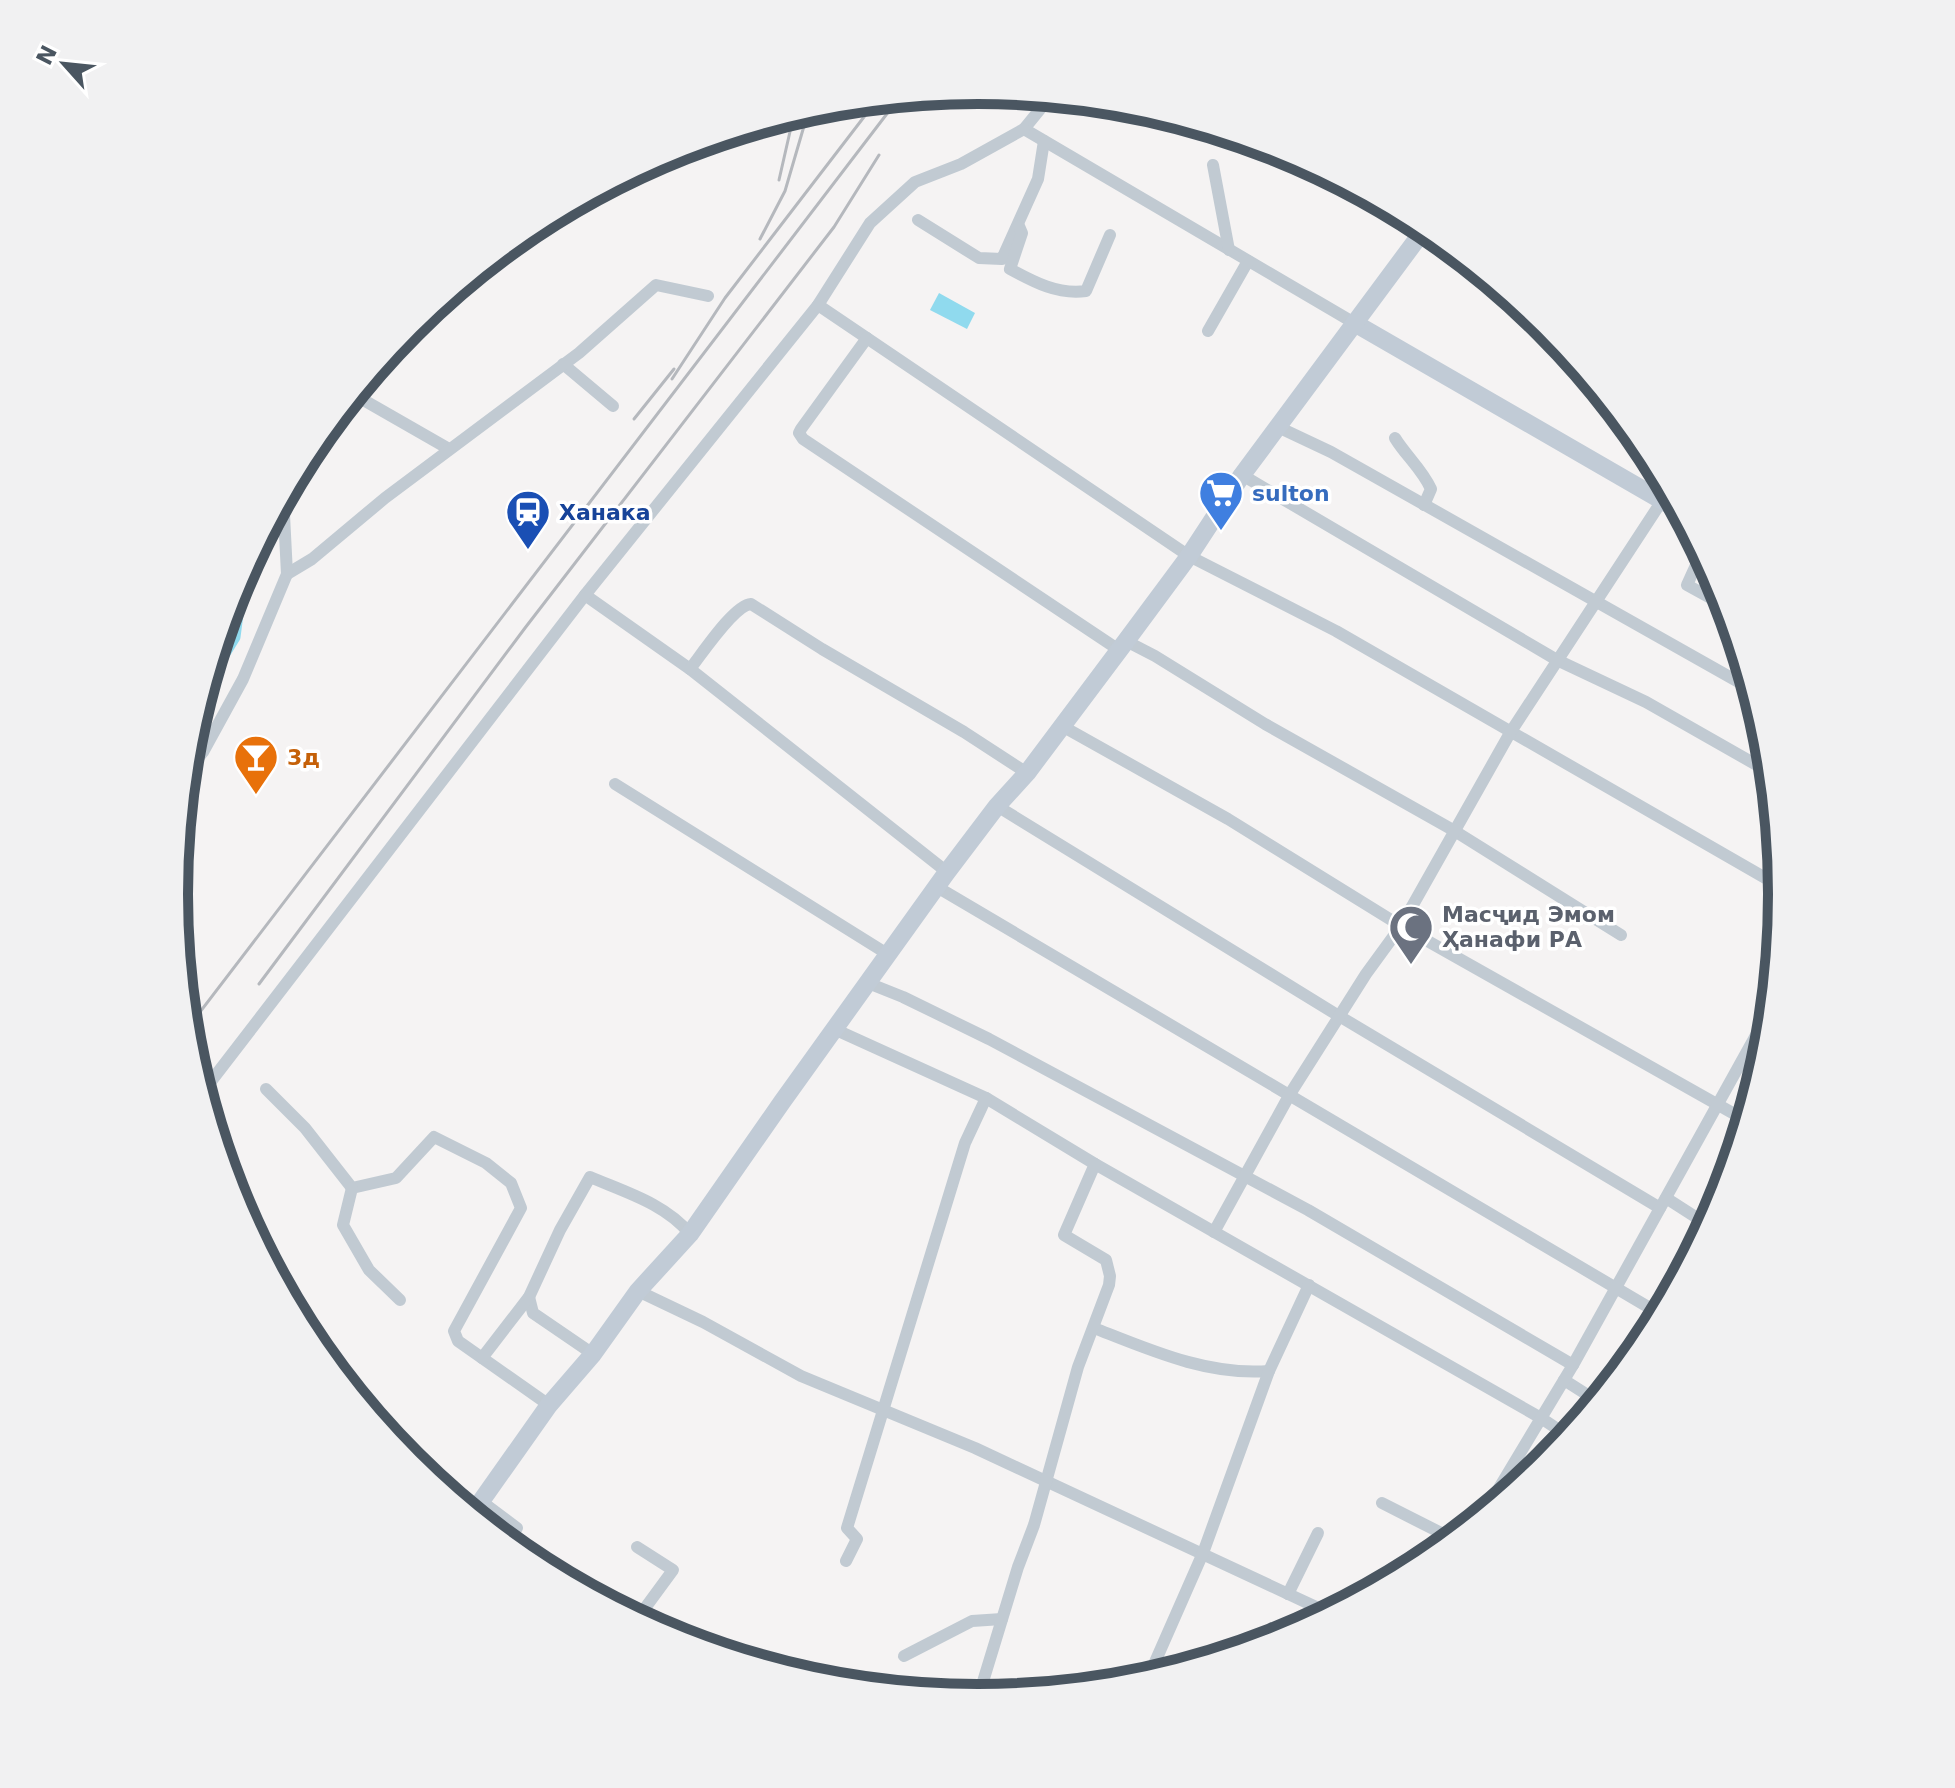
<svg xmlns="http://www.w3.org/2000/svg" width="1955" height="1788" font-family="'DejaVu Sans',sans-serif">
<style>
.water{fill:#90daee}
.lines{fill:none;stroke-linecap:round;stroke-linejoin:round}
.canal{stroke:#90daee;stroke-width:11}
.street{stroke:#c1cad2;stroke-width:12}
.secondary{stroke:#c1cbd6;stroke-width:18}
.rail{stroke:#b5b8bd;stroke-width:3}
.labels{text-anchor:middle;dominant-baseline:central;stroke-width:7;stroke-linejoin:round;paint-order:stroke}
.shop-label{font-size:22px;font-weight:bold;fill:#366cbe;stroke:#fff;text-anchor:start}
.transit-label{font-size:22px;font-weight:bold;fill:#164399;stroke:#fff;text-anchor:start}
.food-label{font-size:22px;font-weight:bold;fill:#c56008;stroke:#fff;text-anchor:start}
.worship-label{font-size:22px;font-weight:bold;fill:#5b616d;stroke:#fff;text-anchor:start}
.rim{fill:none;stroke:#4a5661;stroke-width:10}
</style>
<rect width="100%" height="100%" fill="#f5f3f3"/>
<path class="water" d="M939,293L975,313L967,329L930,310Z"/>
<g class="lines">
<path class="canal" d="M203,689L235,637L244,568"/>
<g class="street">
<path d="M1050,97L1024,129L1356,324"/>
<path d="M1213,165L1229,250"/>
<path d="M918,220L979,258L1002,259L1038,179L1044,141"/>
<path d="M1019,226L1022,233L1010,269C1034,282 1058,295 1086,291L1110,235"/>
<path d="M818,305L1189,556L1336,631L1781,887"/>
<path d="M1208,331L1248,261"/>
<path d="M867,338L801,429L799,433L803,439L1119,650"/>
<path d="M563,364L613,406"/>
<path d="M353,394L449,449"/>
<path d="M1278,427L1331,452L1751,689"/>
<path d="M1395,438C1406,456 1422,469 1431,489L1424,505"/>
<path d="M308,449C330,440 340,414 352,395"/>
<path d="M1242,475L1557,660L1646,702L1769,772"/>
<path d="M1702,552L1687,585L1727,607"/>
<path d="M287,574L312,559L385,498L579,353L656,285L708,296"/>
<path d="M585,595L690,669L947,872"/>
<path d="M1126,641L1155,656L1265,724L1453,830L1621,935"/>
<path d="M690,669C702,654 734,605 751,604L822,649L964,732L1027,773"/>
<path d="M1062,726L1228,819L1401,926L1745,1120"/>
<path d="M185,774L203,752L243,679L287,574L283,495"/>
<path d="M615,784L889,955"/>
<path d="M997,806L1339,1016L1660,1208"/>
<path d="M937,887L1660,1314"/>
<path d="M868,983L903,997L989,1039L1308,1210L1573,1365"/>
<path d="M834,1029L986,1098L1095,1164L1541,1418L1568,1436"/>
<path d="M266,1089L305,1128L352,1188L396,1178L434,1137L486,1163L511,1183L521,1208L454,1331L458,1341L549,1405"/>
<path d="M202,1093L585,595L818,305L870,223L915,182L961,164L1024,129"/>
<path d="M352,1188L343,1225L369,1270L400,1300"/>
<path d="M1666,1198L1708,1225"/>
<path d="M1214,1232L1290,1094L1366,974L1401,926L1510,733L1669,490"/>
<path d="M638,1291L703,1322L801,1376L975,1448L1329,1613"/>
<path d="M529,1297L533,1313L593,1354"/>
<path d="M1094,1328C1150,1350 1208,1376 1269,1371"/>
<path d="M482,1358L529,1297L560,1230L590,1177C625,1192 666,1204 690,1234"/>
<path d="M1564,1380L1597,1401"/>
<path d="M481,1501L517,1528L506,1542"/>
<path d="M1382,1503L1453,1539"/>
<path d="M1484,1513L1573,1365L1770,1010"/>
<path d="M846,1561L857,1539L847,1528L965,1143L986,1098"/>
<path d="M1288,1594L1318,1533"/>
<path d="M637,1619L673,1570L637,1547"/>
<path d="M904,1656L972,1621L1002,1619"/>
<path d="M1148,1678L1203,1553L1269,1371L1309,1285"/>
<path d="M978,1698L1018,1567L1034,1525L1078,1367L1109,1285L1110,1276L1106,1260L1064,1235L1095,1164"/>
</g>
<g class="secondary">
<path d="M1356,324L1680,511"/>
<path d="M472,1514L549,1405L593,1354L638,1291L690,1234L782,1102L947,872L997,806L1027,773L1126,641L1189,556L1242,475L1426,227"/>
</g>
<g class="rail">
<path d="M779,180L794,114"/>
<path d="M760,239L785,191L809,109"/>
<path d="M672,379L725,298L877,100"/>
<path d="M634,419L674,369"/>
<path d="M259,984L525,628L834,227L879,155"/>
<path d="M187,1029L899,98"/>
</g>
</g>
<defs>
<g id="supermarket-pin" transform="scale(2.3)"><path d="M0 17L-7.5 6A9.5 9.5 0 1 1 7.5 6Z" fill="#3f7fe0" stroke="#fff"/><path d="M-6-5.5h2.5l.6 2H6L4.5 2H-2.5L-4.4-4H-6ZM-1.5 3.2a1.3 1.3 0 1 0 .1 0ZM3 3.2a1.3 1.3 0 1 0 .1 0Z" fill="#fff"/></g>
<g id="station-pin" transform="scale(2.3)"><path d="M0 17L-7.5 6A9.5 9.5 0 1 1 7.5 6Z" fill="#1a4fb4" stroke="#fff"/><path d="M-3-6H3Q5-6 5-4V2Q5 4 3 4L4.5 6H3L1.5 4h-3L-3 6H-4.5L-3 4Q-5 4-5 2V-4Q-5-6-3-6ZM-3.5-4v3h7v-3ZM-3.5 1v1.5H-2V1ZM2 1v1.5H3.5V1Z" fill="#fff"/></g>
<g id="bar-pin" transform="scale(2.3)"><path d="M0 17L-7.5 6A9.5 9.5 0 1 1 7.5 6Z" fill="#e8710a" stroke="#fff"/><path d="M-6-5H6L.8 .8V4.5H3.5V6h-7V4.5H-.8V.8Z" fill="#fff"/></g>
<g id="mosque-pin" transform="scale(2.3)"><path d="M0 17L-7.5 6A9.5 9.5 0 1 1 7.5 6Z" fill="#6b7280" stroke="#fff"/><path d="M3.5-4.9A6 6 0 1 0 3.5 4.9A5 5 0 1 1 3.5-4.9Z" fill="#fff"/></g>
</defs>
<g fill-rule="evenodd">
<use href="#supermarket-pin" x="1221" y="493"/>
<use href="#station-pin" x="528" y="512"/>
<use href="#bar-pin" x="256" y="757"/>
<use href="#mosque-pin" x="1411" y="927"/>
</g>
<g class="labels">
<g class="shop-label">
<text x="1252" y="493">sulton</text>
</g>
<g class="transit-label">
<text x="559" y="512">Ханака</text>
</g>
<g class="food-label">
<text x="287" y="757">3д</text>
</g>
<g class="worship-label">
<text x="1442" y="914">Масҷид Эмом<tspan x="1442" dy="25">Ҳанафи РА</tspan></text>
</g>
</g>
<path d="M0 0H1955V1788H0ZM188 894a790 790 0 1 1 1580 0a790 790 0 1 1-1580 0Z" fill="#f1f1f2" fill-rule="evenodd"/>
<path class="rim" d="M188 894a790 790 0 1 1 1580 0a790 790 0 1 1-1580 0Z"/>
<g transform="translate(64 64) rotate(297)" stroke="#ffffff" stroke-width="6" paint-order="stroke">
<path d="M0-6L14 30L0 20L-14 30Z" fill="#4a5661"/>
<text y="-12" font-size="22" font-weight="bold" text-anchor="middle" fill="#4a5661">N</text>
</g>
</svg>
